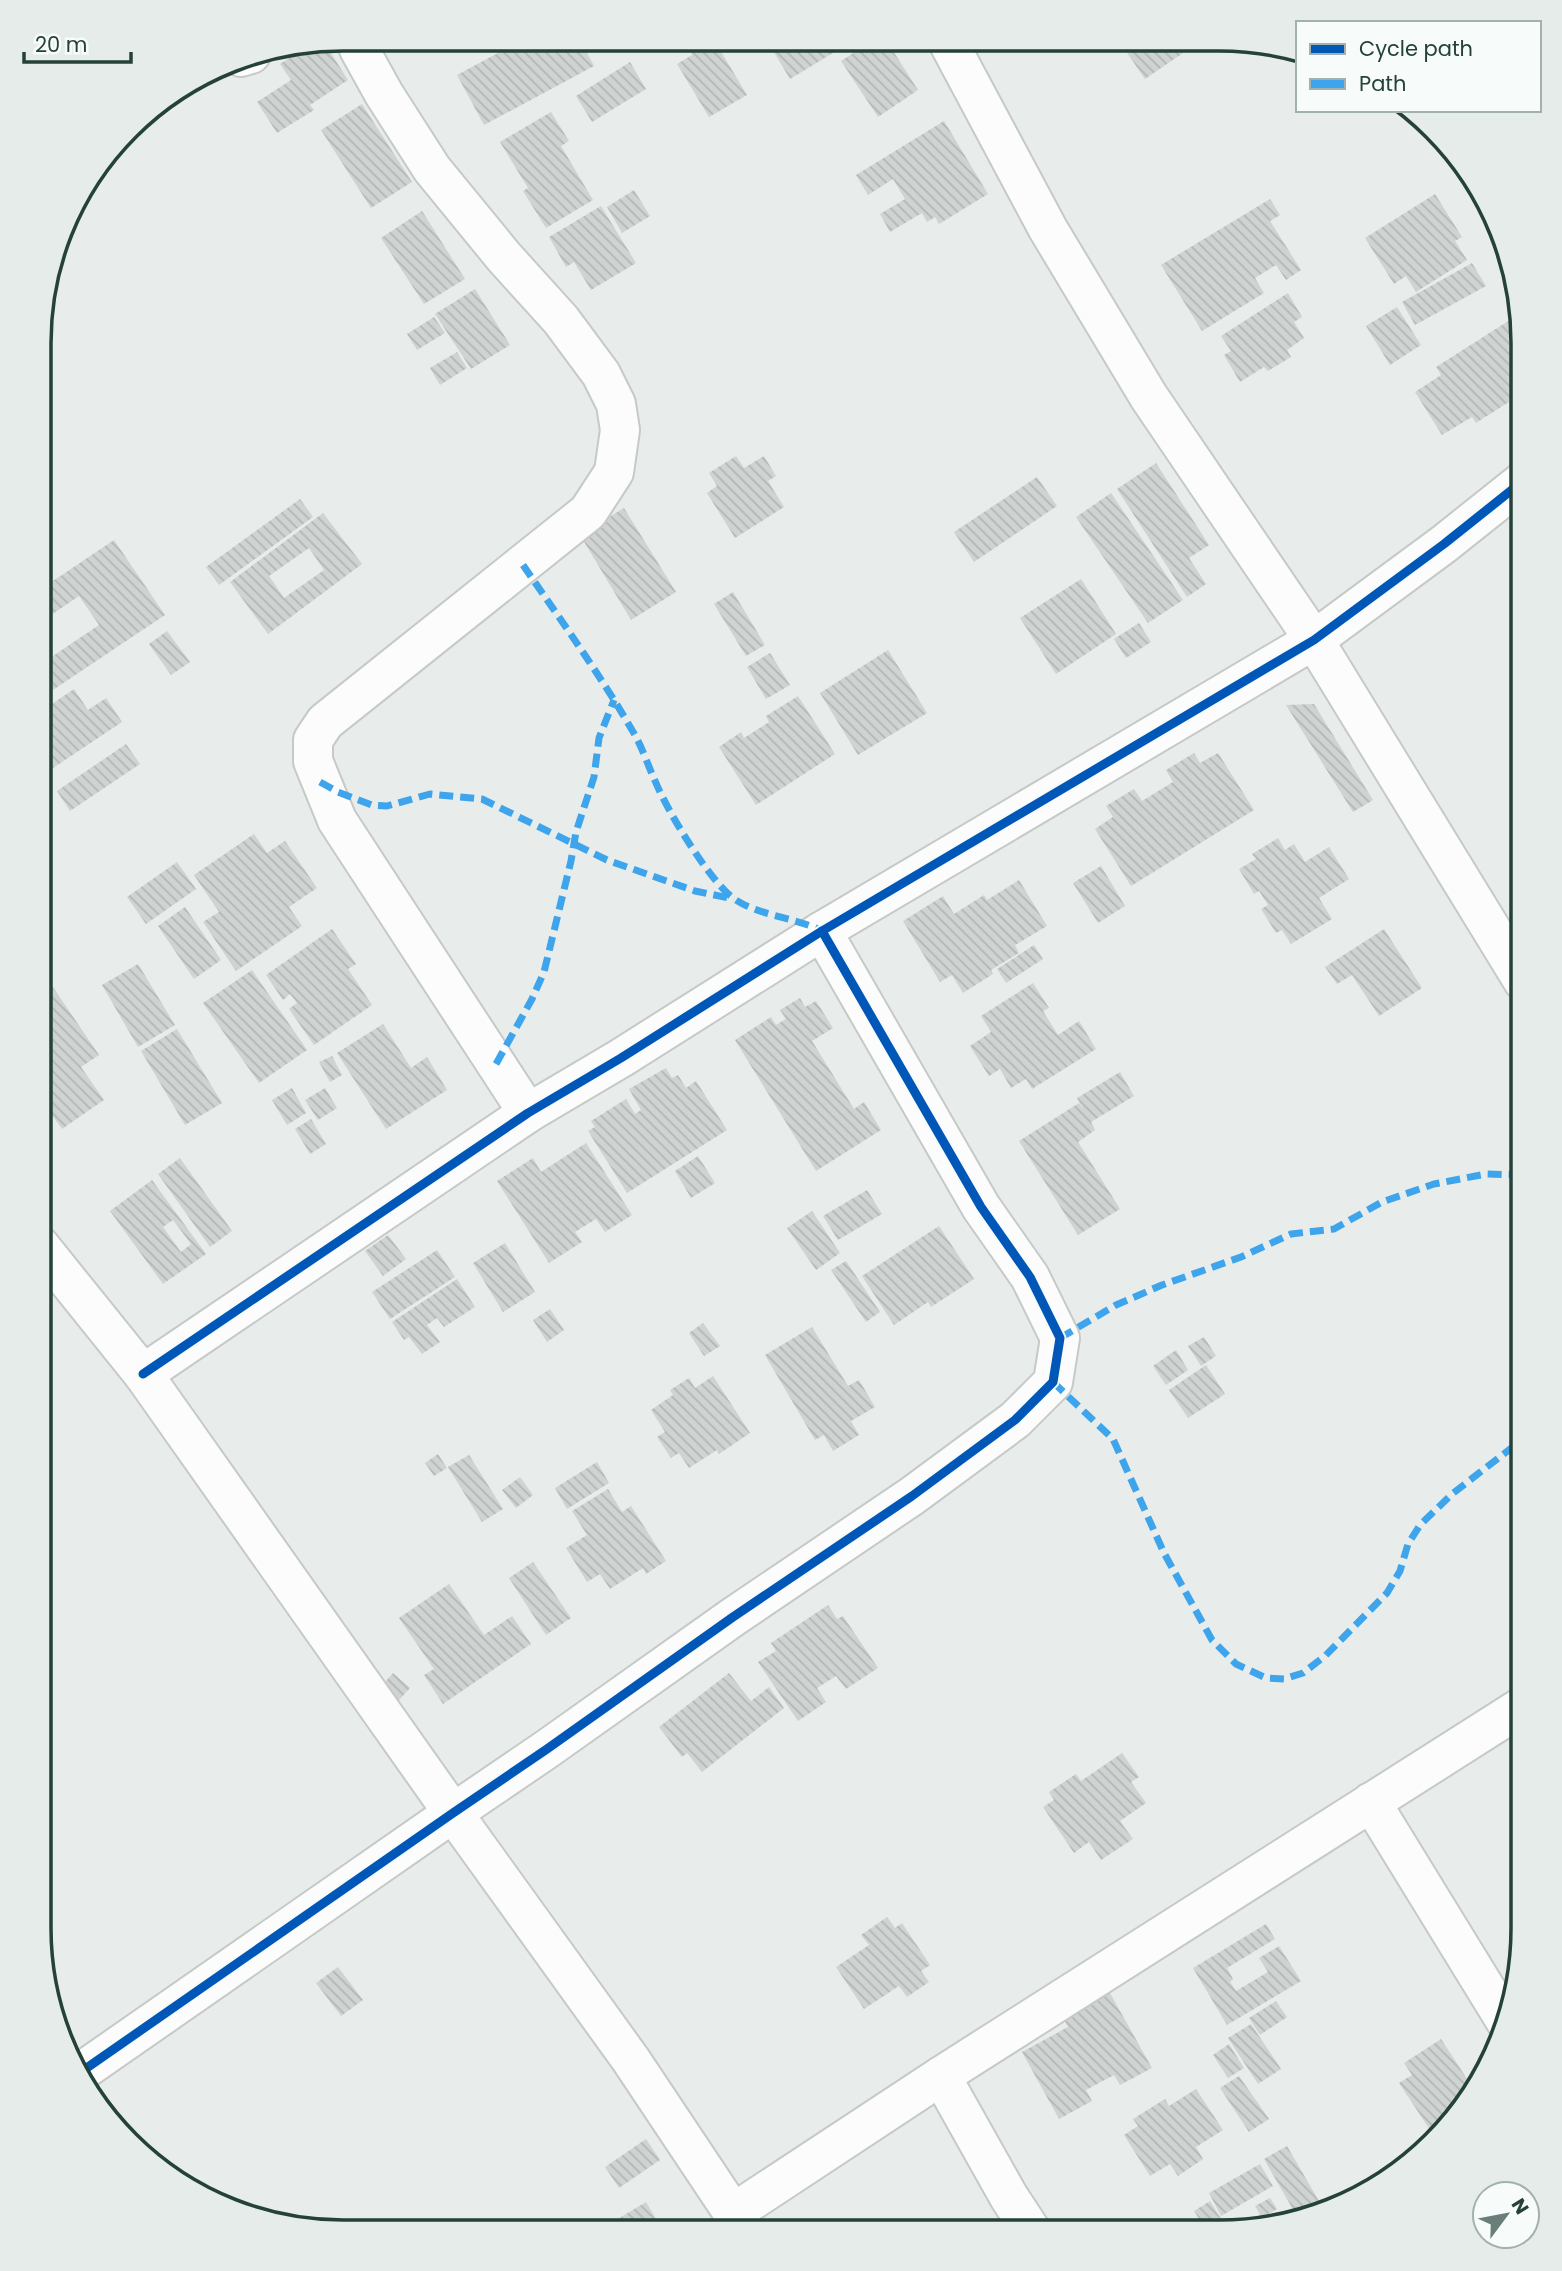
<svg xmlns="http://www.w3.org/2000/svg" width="1562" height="2271" font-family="Poppins,sans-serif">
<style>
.building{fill:url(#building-back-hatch);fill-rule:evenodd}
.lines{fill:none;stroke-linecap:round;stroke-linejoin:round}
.minor-casing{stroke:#c5cac8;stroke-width:42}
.minor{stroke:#fcfcfc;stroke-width:38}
.quiet{stroke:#3ea4ec;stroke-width:7;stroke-dasharray:14 7;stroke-linecap:butt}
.cycleway-casing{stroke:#f7fbf9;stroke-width:13}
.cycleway{stroke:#0057b8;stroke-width:9}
.rim{fill:none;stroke:#24423a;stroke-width:3.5}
</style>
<defs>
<pattern id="building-back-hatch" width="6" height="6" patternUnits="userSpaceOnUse" patternTransform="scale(1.75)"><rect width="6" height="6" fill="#cfd4d2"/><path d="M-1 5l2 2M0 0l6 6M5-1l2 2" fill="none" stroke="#b2b7b5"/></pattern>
</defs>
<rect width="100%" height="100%" fill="#e8edeb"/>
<g class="building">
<path d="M524,39H580L594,66L484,125L457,75Z"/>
<path d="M707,40H714L747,95L709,117L677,64L692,55L690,50Z"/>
<path d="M776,40H832L838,50L790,79L769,44Z"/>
<path d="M873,40H886L918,90L878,117L841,61Z"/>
<path d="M1119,41H1184L1189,49L1145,79Z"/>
<path d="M324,42L348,80L310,105L314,110L277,133L257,102L291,80L280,64L312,44Z"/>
<path d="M630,62L646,89L592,122L576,96Z"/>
<path d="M362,104L412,182L371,208L321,130Z"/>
<path d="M551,112L569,141L561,146L593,200L546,228L523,191L528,188L500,142Z"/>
<path d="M944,121L988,194L939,224L935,217L927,222L922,213L890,232L880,214L905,199L893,179L868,195L856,175Z"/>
<path d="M634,190L650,216L622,233L607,207Z"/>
<path d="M1435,194L1462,237L1455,241L1467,260L1416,292L1406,276L1394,284L1365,238Z"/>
<path d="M1270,199L1280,215L1270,221L1301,270L1286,280L1276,265L1255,278L1264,293L1202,331L1161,265Z"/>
<path d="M601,206L636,263L591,290L574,262L566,267L549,237Z"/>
<path d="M422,211L465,279L424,304L381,238Z"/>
<path d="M1472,263L1486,286L1415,325L1402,302Z"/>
<path d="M475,289L510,345L471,369L435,314Z"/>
<path d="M1288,293L1302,317L1294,322L1304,338L1287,350L1291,357L1268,371L1264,367L1240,382L1224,355L1231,351L1221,336Z"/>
<path d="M1397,307L1421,345L1390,365L1366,326Z"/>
<path d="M434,317L445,333L417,350L407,334Z"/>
<path d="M1513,318L1521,331L1523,342V393L1476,423L1472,417L1442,435L1415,392L1441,375L1436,367Z"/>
<path d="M457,352L467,368L440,385L430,368Z"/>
<path d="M736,456L744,468L764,456L776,476L768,481L784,507L735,538L707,493L717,486L709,473Z"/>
<path d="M1156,463L1209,545L1189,558L1206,584L1187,597L1117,489Z"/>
<path d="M1037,477L1057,506L974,562L954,532Z"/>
<path d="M1111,493L1183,600L1148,623L1076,517Z"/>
<path d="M300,499L313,517L219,585L206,567Z"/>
<path d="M624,508L676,592L631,620L580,535Z"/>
<path d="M323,513L362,564L268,634L230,582ZM309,548L324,570L284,598L269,576Z"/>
<path d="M114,540L165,615L41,698V664L99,625L79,596L41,622V589Z"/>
<path d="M1081,579L1116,634L1056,674L1020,618Z"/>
<path d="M733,592L765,645L746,656L714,604Z"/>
<path d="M1139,623L1151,642L1126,658L1114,639Z"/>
<path d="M167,631L190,662L171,675L149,644Z"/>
<path d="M888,650L927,713L858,755L820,693Z"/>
<path d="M770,653L790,685L766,699L747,667Z"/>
<path d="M74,689L88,710L106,698L122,722L47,772L40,762V712Z"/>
<path d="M798,696L835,754L756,805L719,747L741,732L744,738L769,722L766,716Z"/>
<path d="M1314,704L1373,800L1353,812L1286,705Z"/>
<path d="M126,744L140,764L70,811L57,791Z"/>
<path d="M1194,753L1200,763L1218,753L1254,810L1131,886L1095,829L1113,817L1106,806L1134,789L1142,801L1173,782L1166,770Z"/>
<path d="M254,834L267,853L285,841L317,888L289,907L302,926L236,971L203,922L219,912L194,875Z"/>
<path d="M1278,838L1285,850L1294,844L1305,862L1329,847L1349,879L1319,898L1332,919L1291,944L1282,930L1276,933L1261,909L1268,905L1259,891L1254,894L1239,869L1256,859L1252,854Z"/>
<path d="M177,862L196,889L146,924L127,897Z"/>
<path d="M1101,866L1125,906L1098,923L1073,883Z"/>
<path d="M1019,880L1047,926L1015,945L1019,953L991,970L993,974L963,993L952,975L940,982L903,921L943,896L954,914L984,895L987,900Z"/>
<path d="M185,907L221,960L194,979L158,926Z"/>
<path d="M332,929L356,964L348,969L372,1005L314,1045L289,1009L297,1003L290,994L283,1000L266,975Z"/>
<path d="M1384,929L1422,988L1379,1016L1352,975L1337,984L1325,967Z"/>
<path d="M1034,945L1043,959L1006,983L997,969Z"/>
<path d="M138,964L175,1025L138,1047L102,985Z"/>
<path d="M40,968L99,1055L81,1067L104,1100L62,1129L52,1115L40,1123Z"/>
<path d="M252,970L307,1050L259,1083L203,1003Z"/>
<path d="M1033,983L1049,1008L1043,1011L1058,1035L1079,1021L1096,1049L1032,1089L1026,1079L1011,1088L1000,1069L989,1076L970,1046L991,1032L981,1016Z"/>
<path d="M800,998L805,1007L816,1001L833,1028L812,1041L854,1109L864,1102L881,1130L816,1171L735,1040L771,1017L776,1025L786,1019L780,1010Z"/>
<path d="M383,1024L411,1068L427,1057L447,1090L386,1129L337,1053Z"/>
<path d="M177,1029L222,1103L185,1125L141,1051Z"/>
<path d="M332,1056L342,1075L330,1082L319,1062Z"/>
<path d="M666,1068L672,1078L678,1075L686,1088L696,1081L727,1130L627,1193L588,1131L595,1127L591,1121L626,1099L635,1114L641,1110L629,1089Z"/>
<path d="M1120,1072L1134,1096L1091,1122L1095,1130L1078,1142L1120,1209L1078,1235L1019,1141L1079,1103L1084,1110L1077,1098Z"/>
<path d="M292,1088L306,1113L287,1125L272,1100Z"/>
<path d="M325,1088L337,1108L318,1120L305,1100Z"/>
<path d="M311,1119L326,1144L310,1154L295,1129Z"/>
<path d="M586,1143L632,1215L605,1232L596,1219L575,1232L582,1242L549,1263L497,1181L533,1158L541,1172Z"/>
<path d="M698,1156L715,1183L691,1198L675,1171Z"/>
<path d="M180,1158L232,1231L210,1247L158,1174Z"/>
<path d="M152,1180L206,1254L163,1284L110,1211ZM173,1220L191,1244L181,1252L163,1227Z"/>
<path d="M867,1190L882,1214L838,1240L823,1216Z"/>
<path d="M812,1211L840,1253L816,1270L787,1228Z"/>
<path d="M939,1226L974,1279L931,1307L928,1302L894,1325L862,1276Z"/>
<path d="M388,1235L406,1259L383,1276L365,1251Z"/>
<path d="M505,1243L535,1292L503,1312L473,1263Z"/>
<path d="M437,1250L455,1277L390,1319L372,1292Z"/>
<path d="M846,1261L880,1312L866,1322L831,1270Z"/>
<path d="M457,1279L475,1307L444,1327L437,1318L427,1325L440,1342L422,1354L409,1337L404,1340L392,1322Z"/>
<path d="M550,1309L564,1330L547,1342L533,1320Z"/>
<path d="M703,1323L720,1346L704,1356L689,1333Z"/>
<path d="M812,1327L848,1386L859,1380L875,1407L851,1421L859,1435L833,1451L824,1435L815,1440L765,1355Z"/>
<path d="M1204,1337L1216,1356L1201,1366L1188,1346Z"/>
<path d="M1176,1350L1188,1370L1166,1385L1153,1366Z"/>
<path d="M1206,1365L1225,1394L1188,1418L1169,1390Z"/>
<path d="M713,1376L750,1433L719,1454L717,1450L689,1468L679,1453L671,1458L657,1437L665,1432L651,1410L673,1395L670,1390L689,1378L695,1388Z"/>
<path d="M42,1424L52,1442L39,1450V1425Z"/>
<path d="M438,1454L447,1468L434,1476L425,1463Z"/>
<path d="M469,1455L503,1509L482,1522L448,1467Z"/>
<path d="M597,1462L609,1483L567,1509L555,1488Z"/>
<path d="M520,1477L533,1495L516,1508L502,1490Z"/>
<path d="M608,1489L622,1512L631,1506L666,1561L646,1574L643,1568L610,1589L600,1574L587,1582L566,1548L587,1535L572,1511Z"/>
<path d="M533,1562L571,1618L546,1635L509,1578Z"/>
<path d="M449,1584L484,1635L512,1616L531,1644L443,1704L424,1675L434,1669L399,1618Z"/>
<path d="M828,1605L837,1619L843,1616L878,1668L846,1689L836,1676L817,1688L826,1702L798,1721L758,1662L776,1651L771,1643Z"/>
<path d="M393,1673L410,1688L380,1721L364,1706Z"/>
<path d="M729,1673L751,1701L769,1687L784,1708L702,1772L687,1753L682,1757L659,1727Z"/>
<path d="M1122,1753L1139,1777L1131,1782L1146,1803L1120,1821L1133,1839L1101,1860L1089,1842L1074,1853L1043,1807L1054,1800L1049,1792L1076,1774L1081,1781Z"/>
<path d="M887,1917L895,1928L902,1923L930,1965L921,1971L929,1982L907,1997L899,1986L864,2009L836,1967L869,1945L861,1935Z"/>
<path d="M1266,1924L1275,1939L1227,1968L1233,1979L1230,1982L1236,1991L1268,1972L1259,1958L1279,1946L1301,1981L1227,2025L1193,1968Z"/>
<path d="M338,1967L363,2000L341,2016L316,1983Z"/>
<path d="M1106,1986L1152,2068L1120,2085L1114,2075L1086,2090L1092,2101L1059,2119L1022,2052L1068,2027L1060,2012Z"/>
<path d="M1276,2001L1287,2017L1260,2035L1249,2018Z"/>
<path d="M1251,2024L1281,2069L1258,2084L1228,2038Z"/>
<path d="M1441,2039L1475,2091L1436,2139L1399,2083L1412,2075L1404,2063Z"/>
<path d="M1229,2044L1244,2068L1228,2078L1213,2055Z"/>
<path d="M1239,2076L1269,2119L1249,2132L1220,2088Z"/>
<path d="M1196,2089L1223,2130L1196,2147L1203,2159L1178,2176L1170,2164L1150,2176L1124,2135L1138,2126L1133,2119L1165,2099L1169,2106Z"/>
<path d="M646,2139L660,2160L619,2188L605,2167Z"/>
<path d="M1287,2146L1323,2208L1291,2216L1295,2213L1264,2159Z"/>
<path d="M1260,2164L1273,2186L1221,2216L1209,2193Z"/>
<path d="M1270,2198L1277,2209L1262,2218L1255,2206Z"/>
<path d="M1210,2201L1228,2230L1203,2232L1206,2230L1194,2211Z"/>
<path d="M646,2202L663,2231H616L611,2223Z"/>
</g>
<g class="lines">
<g class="minor-casing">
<g id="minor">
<path d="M355,39L359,49L384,94L432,169L504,257L561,320L601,374L616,404L620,430L614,472L588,512L325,722L313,740V761L337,820L528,1113"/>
<path d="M947,40L1048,229L1149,397L1314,640L1523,981"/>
<path d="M241,57L251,54"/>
<path d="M40,1246L143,1374L453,1813L631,2060L745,2231"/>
<path d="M143,1374L528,1113L621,1058L822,931L1314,640L1444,544L1523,481"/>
<path d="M1371,1802L1508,2025"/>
<path d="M78,2074L453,1813L547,1749L733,1617L912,1496L1015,1420L1053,1382L1060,1338L1030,1277L981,1207L822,931"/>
<path d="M941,2076L1009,2197L1032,2232"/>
<path d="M733,2213L941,2076L1523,1706"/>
</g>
</g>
<use href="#minor" class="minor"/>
<g class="quiet">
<path d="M523,565C560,619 599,673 632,730C642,746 648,766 656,783C668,812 709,880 733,898C758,916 795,917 822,931"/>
<path d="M320,782L338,792L372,805L387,806L430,794L482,799L607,860L695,891L734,899"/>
<path d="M496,1064L532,999L544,972L571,861L576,832L594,777L599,738L614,700"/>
<path d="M1060,1338L1116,1305L1162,1285L1241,1257L1291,1234L1334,1229L1382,1202L1434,1184L1486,1174L1523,1175"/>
<path d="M1053,1382L1113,1439L1164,1553L1212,1640L1236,1664L1266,1678L1284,1679L1303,1673L1325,1656L1387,1593L1400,1571L1408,1544L1420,1525L1452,1494L1523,1439"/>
</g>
<g class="cycleway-casing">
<g id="cycleway">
<path d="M143,1374L528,1113L621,1058L822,931L1314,640L1444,544L1523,481"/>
<path d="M78,2074L453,1813L547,1749L733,1617L912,1496L1015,1420L1053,1382L1060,1338L1030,1277L981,1207L822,931"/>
</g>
</g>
<use href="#cycleway" class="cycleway"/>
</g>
<path d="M0 0H1562V2271H0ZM343 51H1219A292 292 0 0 1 1511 343V1928A292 292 0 0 1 1219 2220H343A292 292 0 0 1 51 1928V343A292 292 0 0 1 343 51Z" fill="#e6ecea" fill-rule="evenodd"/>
<path class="rim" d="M343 51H1219A292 292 0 0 1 1511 343V1928A292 292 0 0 1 1219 2220H343A292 292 0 0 1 51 1928V343A292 292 0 0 1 343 51Z"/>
<rect x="1296" y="21" width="245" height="91" fill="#f7fbf9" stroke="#a3b1ad" stroke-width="2"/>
<rect x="1310" y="44" width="35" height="10" fill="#0057b8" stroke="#a3b1ad" stroke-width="2"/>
<text x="1359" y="56" font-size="21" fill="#24423a">Cycle path</text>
<rect x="1310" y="79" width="35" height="10" fill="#3ea4ec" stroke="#a3b1ad" stroke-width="2"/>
<text x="1359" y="91" font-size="21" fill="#24423a">Path</text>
<g transform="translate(1506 2215) rotate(58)"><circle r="33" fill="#f7fbf9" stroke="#a3b1ad" stroke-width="2"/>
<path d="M0-5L12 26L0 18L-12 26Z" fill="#697e78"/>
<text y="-10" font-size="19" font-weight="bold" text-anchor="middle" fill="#24423a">N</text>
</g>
<path d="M24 52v10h107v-10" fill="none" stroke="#24423a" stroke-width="3.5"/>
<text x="35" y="52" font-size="21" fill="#24423a" stroke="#f7fbf9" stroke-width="5" paint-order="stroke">20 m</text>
</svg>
